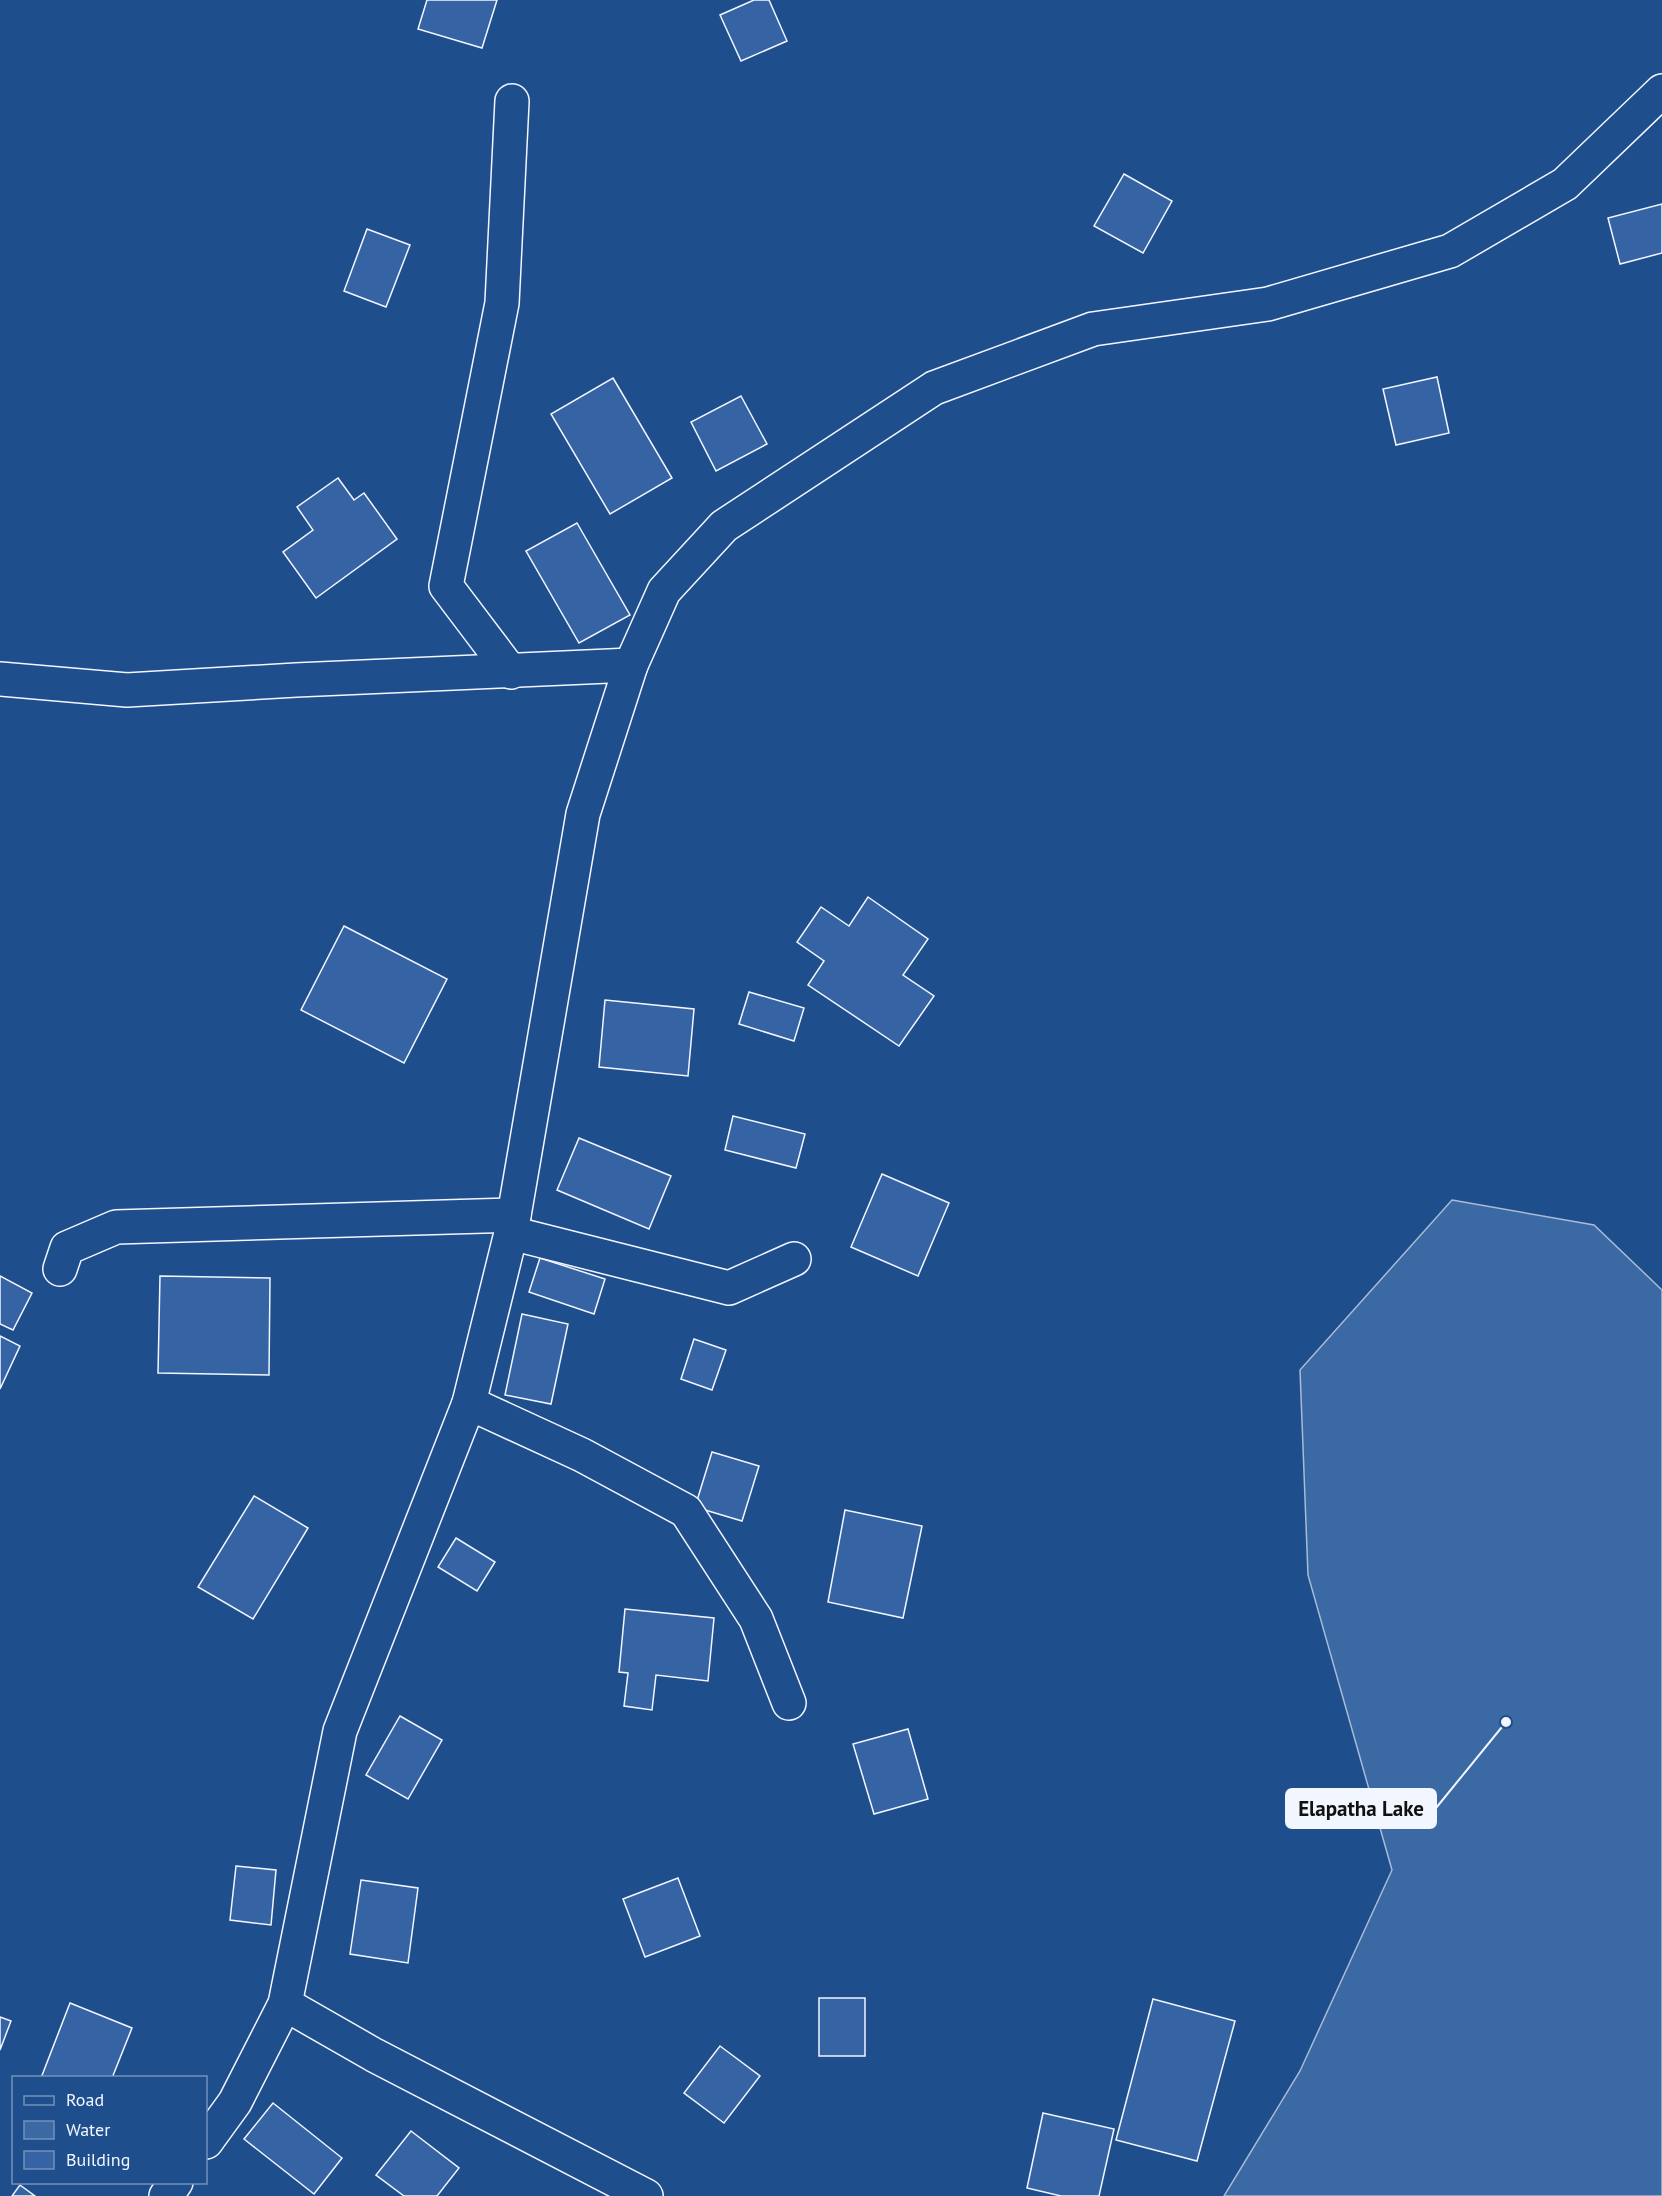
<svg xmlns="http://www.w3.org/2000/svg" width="1662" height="2196" font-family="'PT Sans',sans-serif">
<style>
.water{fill:#3b69a3;stroke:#a8bbd7;stroke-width:1.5}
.building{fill:#3563a3;stroke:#f2f6ff;stroke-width:1.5}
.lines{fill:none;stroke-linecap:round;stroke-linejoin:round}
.minor-casing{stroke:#f2f6ff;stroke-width:36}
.minor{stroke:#1f4e8c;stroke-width:33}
.leader{fill:none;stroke:#f2f6ff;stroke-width:2}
.callout-dot{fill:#f2f6ff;stroke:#1f4e8c;stroke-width:2}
.callout{fill:#f2f6ff;stroke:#f2f6ff;stroke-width:2}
.callout-label{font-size:21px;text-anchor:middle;font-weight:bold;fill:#111}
</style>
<rect width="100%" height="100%" fill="#1f4e8c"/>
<path class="water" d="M1452,1200L1594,1225L1662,1290V2196H1224L1300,2071L1392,1870L1308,1575L1300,1370Z"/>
<g class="building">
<path d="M427,0H497L482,48L418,29Z"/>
<path d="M754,0H769L787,41L741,61L720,15Z"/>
<path d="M1124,174L1172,201L1143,253L1094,226Z"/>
<path d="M1662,204V253L1620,264L1608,218Z"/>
<path d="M367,229L410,245L386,307L344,291Z"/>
<path d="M1437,377L1449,433L1396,445L1383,389Z"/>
<path d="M613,378L672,478L610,514L551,414Z"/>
<path d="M741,396L767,444L716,471L691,422Z"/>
<path d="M338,478L354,500L364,493L397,539L316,598L283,552L313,530L297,507Z"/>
<path d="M577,523L630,615L579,643L526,551Z"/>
<path d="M868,897L928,939L903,975L934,996L899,1046L808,985L824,961L797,942L821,907L849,926Z"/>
<path d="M344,926L447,979L404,1063L301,1010Z"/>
<path d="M749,992L804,1008L794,1041L739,1024Z"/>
<path d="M605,1000L694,1009L688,1076L599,1067Z"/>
<path d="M733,1116L805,1134L796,1168L725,1150Z"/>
<path d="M579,1138L671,1176L649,1229L557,1190Z"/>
<path d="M882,1174L949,1203L918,1276L851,1247Z"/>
<path d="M540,1258L605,1279L594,1314L529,1292Z"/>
<path d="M0,1276L32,1293L13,1330L0,1324Z"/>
<path d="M160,1276L270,1278L269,1375L158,1373Z"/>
<path d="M522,1314L568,1324L551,1404L505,1395Z"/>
<path d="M0,1336L20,1346L0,1389Z"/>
<path d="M694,1339L726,1350L712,1390L681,1379Z"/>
<path d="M712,1452L759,1466L742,1521L695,1507Z"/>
<path d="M254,1496L308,1528L253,1619L198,1587Z"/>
<path d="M845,1510L922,1526L903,1618L828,1602Z"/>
<path d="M456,1538L495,1562L477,1591L438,1567Z"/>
<path d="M625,1609L714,1618L708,1681L656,1675L652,1710L624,1706L628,1673L619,1672Z"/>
<path d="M400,1716L442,1740L408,1799L366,1775Z"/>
<path d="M908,1729L928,1799L874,1814L853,1744Z"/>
<path d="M236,1866L276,1870L271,1925L230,1920Z"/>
<path d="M678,1878L700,1936L645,1957L623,1899Z"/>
<path d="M361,1880L418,1888L408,1963L350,1954Z"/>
<rect x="819" y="1998" width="46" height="58"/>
<path d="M1153,1999L1235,2021L1197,2161L1116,2140Z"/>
<path d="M70,2003L132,2028L112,2078H41Z"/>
<path d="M0,2017L11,2021L0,2050Z"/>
<path d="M720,2046L760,2076L724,2123L684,2093Z"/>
<path d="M273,2103L342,2158L314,2194L244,2139Z"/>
<path d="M1043,2113L1114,2129L1099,2196H1061L1027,2188Z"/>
<path d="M411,2131L459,2168L437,2196H404L376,2175Z"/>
<path d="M20,2185L35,2196H12Z"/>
</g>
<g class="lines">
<g class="minor-casing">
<g id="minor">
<path d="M511,672L446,586L502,303L512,101"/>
<path d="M0,679L127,690L296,680L631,665"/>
<path d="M511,1233L729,1288L794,1259"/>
<path d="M60,1269L67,1248L116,1227L514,1215"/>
<path d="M469,1403L582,1455L686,1511L756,1619L789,1703"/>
<path d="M285,2004L374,2055L646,2196"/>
<path d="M206,2142L235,2102L285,2004L340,1731L469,1403L511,1233L583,814L631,665L664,591L724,526L934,388L1093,329L1268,304L1450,251L1565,184L1662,91"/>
<path d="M166,2196L176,2182"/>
</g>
</g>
<use href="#minor" class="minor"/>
</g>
<path class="leader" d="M1506 1722L1436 1808"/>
<circle class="callout-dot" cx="1506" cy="1722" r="6"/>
<rect class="callout" x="1286" y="1789" width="150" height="39" rx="6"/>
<g class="callout-label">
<text x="1361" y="1816">Elapatha Lake</text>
</g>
<rect x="12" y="2076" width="195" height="108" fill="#1f4e8c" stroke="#7391ba" stroke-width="1.5"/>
<rect x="24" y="2096" width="30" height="9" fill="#1f4e8c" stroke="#7391ba" stroke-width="1.5"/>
<text x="66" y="2106" font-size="18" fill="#f2f6ff">Road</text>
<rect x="24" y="2121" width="30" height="18" fill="#3b69a3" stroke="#7391ba" stroke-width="1.5"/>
<text x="66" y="2136" font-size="18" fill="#f2f6ff">Water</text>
<rect x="24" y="2151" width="30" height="18" fill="#3563a3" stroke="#7391ba" stroke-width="1.5"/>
<text x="66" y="2166" font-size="18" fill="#f2f6ff">Building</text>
</svg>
